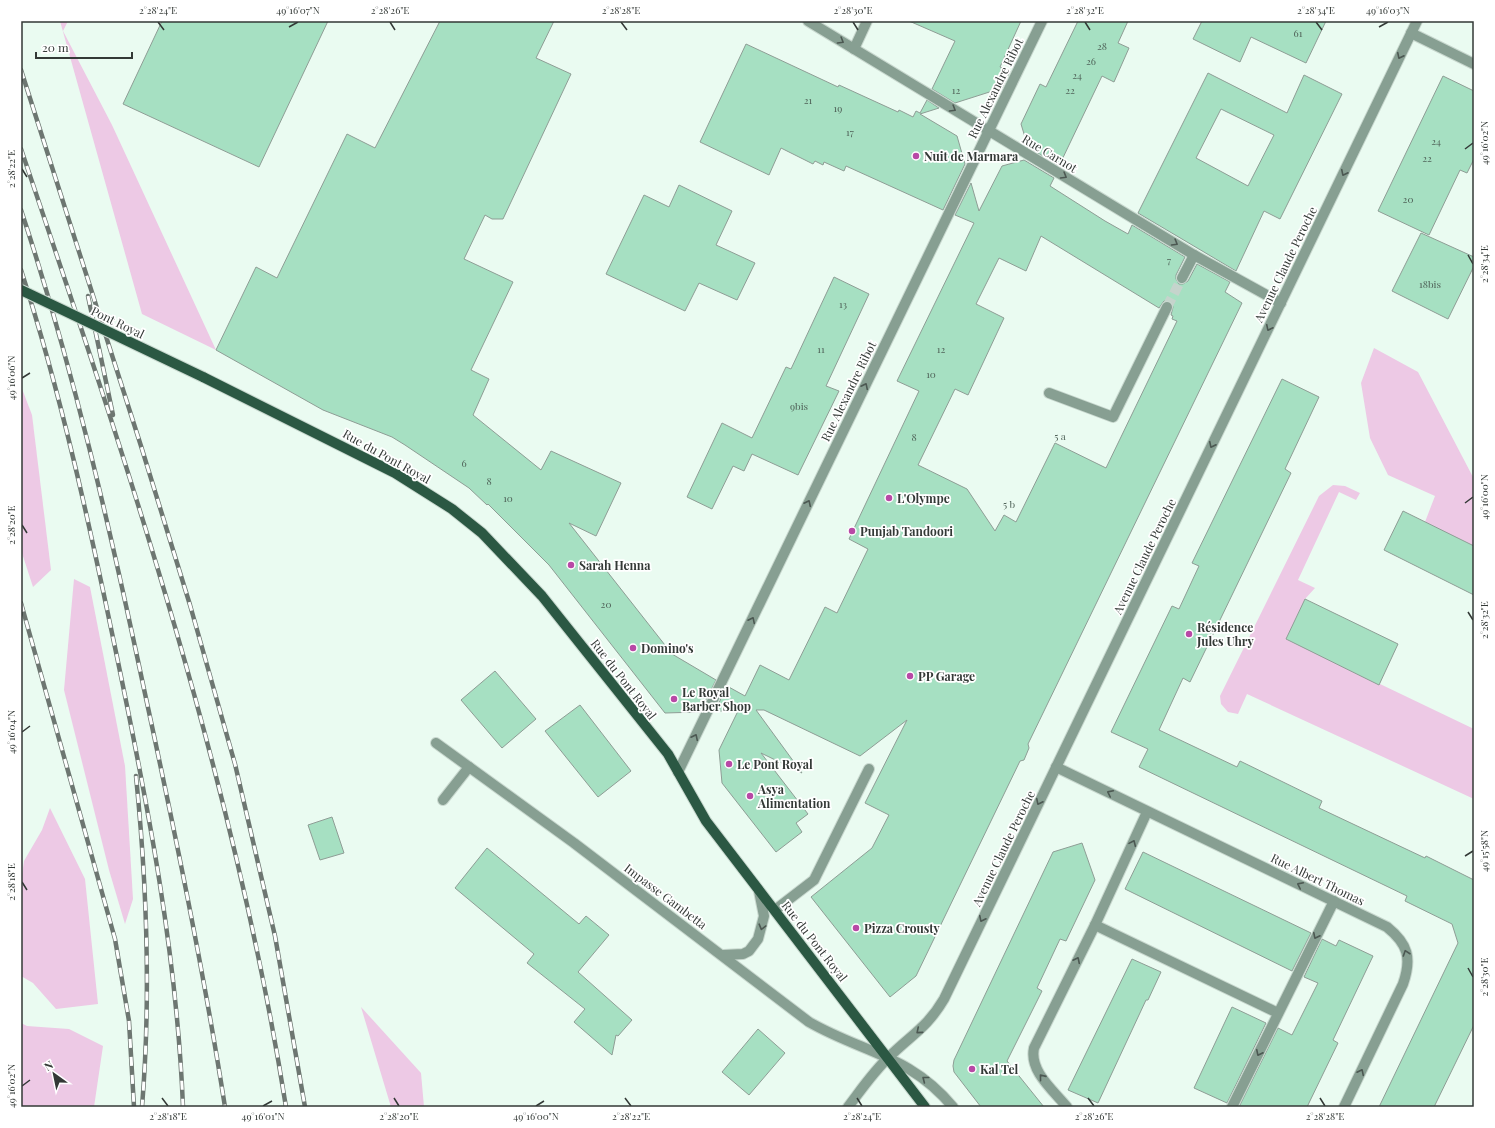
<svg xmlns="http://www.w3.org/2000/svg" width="1495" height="1128" font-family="'Playfair Display',serif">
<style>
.green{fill:#edc9e5}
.building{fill:#a6e0c2;stroke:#8e9d95;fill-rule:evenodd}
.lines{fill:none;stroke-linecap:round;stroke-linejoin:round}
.minor-tunnel{stroke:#c5d4cc;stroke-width:10;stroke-dasharray:10 5;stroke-linecap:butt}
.minor-casing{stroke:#c9d8cf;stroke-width:12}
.major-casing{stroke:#c9d8cf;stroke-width:12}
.minor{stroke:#879f92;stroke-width:10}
.major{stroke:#2b5843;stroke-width:10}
.rail-casing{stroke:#6d7671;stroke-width:4.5}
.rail{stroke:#fff;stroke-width:3;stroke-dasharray:9;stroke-linecap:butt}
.major-bridge-casing{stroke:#c9d8cf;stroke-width:12;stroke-linecap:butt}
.major-bridge{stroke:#2b5843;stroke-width:10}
.oneway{stroke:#4c5852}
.ticks{fill:none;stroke:#333936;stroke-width:1.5}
.poi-dot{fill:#b849a6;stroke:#fff;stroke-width:1.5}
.labels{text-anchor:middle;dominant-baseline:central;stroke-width:3.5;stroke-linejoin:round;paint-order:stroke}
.number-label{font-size:10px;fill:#506359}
.street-label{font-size:12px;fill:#333936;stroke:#fff}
.poi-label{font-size:12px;font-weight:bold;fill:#333936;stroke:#fff;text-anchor:start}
.neatline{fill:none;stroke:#333936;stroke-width:1.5}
.ticks-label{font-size:10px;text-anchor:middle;fill:#333936}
</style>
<rect width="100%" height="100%" fill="#eafbf1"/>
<g class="green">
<path d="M60,21H68L63,31L112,125L216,350L142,314Z"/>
<path d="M1374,348L1418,372L1474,479V546L1425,522L1435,496L1388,475L1370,438L1361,383Z"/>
<path d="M21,386L32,415L51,570L33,587L21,550Z"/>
<path d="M1333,485L1345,486L1360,493L1356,500L1339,492L1298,580L1315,588L1305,599L1286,639L1474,729V799L1247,694L1238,714L1228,712L1221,704L1220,696L1319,496Z"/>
<path d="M74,579L90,587L125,766L133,899L125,924L109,870L64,690Z"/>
<path d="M50,808L85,879L98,1004L56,1009L33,983L21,976V882L24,861L42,830Z"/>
<path d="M361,1007L421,1073L424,1107H391Z"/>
<path d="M21,1023L27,1026L69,1029L103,1046L94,1107H21Z"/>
</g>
<g class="building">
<path d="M162,21H328L259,167L123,104Z"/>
<path d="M440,21H554L536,58L571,74L503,219H492L485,215L464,259L513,282L471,370L489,379L473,415L541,470L551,451L621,483L596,536L569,523L672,654L716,680L700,712L665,713L549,565L488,504L487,505L469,488L405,445L392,437L323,410L216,350L256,267L277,278L347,134L375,148Z"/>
<path d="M909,21H1021L1000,67L1010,71L1002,88L955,103L932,89L955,41Z"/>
<path d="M1078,21H1128L1118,43L1129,48L1114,82L1102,76L1059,166L1028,147L1021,124L1040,84L1046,87Z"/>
<path d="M1202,21H1326L1306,63L1251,37L1240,62L1193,39Z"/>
<path d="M746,44L838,87L839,85L898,112L899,110L913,117L916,111L920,113L927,100L939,108L920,114L957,136L965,164L943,210L846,166L844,171L824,162L823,165L815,161L813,164L781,148L769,175L700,142Z"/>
<path d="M1208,73L1287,113L1304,75L1342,94L1280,219L1264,211L1236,271L1138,213ZM1221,109L1274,135L1248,186L1196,158Z"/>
<path d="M1443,76L1474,91V159L1467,173L1460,170L1429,235L1378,211Z"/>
<path d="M1024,160L1054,178L1050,186L1105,221L1128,234L1132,225L1185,257L1176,275V279L1179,284H1183L1188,281L1197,264L1230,282L1225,292L1242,303L1028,744L1029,748L1024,760L1020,761L916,976L890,997L811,897L872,848L889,815L865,803L907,720L860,756L764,710H756L802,773L761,753L808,814L796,823L802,832L776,852L722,783L719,750L738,711H715L727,686L745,696L760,665L789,680L825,607L837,613L868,549L849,539L919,391L897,381L974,223L955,215L971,183L979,211L1002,166ZM1041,236L1159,308L1164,301H1170L1173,307L1171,315L1173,316L1172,319L1177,321L1106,468L1055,443L1016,522L1004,515L995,531L967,489L918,465L955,389L968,395L1004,318L976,304L999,258L1026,271Z"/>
<path d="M679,185L732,211L716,245L755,263L737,300L699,283L685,311L606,274L644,195L669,207Z"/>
<path d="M1421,233L1474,257V266L1448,319L1392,291Z"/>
<path d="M834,277L869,294L826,386L839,391L798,475L752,454L744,471L733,466L712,509L687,497L722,423L752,438L786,367L791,369Z"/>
<path d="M1282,379L1319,397L1285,469L1291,473L1190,682L1183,678L1159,730L1237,767L1240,761L1322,801L1319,808L1425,858L1426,856L1474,880V1025L1434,1107H1379L1458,943L1452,924L1405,901L1407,896L1139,767L1148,749L1111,732L1172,606L1179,609L1199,566L1192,563Z"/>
<path d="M1403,511L1474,546V595L1384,550Z"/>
<path d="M1305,599L1398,644L1379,685L1286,639Z"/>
<path d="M495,671L536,719L502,748L461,700Z"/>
<path d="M580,705L631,771L598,797L545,731Z"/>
<path d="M332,817L344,853L320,860L308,825Z"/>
<path d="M1082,843L1095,880L1066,941L1060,939L1037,988L1042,991L1007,1061L1044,1107H981L954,1072L953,1066L954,1060L1053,852Z"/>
<path d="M487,848L579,924L586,916L609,935L578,972L632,1020L618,1036L616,1035L612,1055L574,1022L585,1009L527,963L534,954L455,888Z"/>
<path d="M1143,852L1311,933L1292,971L1125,889Z"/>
<path d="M1322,939L1336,946L1339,940L1373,956L1333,1040L1338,1043L1307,1107H1239L1278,1028L1292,1035L1318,983L1304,977Z"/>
<path d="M1132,959L1161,972L1148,1000H1146L1098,1103L1068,1090Z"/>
<path d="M1232,1007L1266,1023L1227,1103L1194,1088Z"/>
<path d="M758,1029L785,1053L749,1095L722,1072Z"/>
</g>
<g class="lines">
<path class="minor-tunnel" d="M1167,307L1182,278"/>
<g class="minor-casing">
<g id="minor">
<path d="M808,21L1194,255L1281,303"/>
<path d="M1411,33L1474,64"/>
<path d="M854,49L867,21"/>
<path d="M1182,278L1194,255"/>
<path d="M1049,393L1113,417L1167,307"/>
<path d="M436,743L574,843L809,1022C863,1053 910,1055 953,1107"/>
<path d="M1056,767L1387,927C1408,944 1412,958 1403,984L1344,1107"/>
<path d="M678,772L1042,21"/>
<path d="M443,800L469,767"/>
<path d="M775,910L814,880L869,769"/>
<path d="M1095,925L1278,1013"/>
<path d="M723,955L743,954L749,951L758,939L764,916L759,891"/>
<path d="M848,1107C861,1090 873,1072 889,1057C911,1035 927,1028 944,999L1417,21"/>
<path d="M1067,1107C1053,1090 1029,1071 1034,1048L1095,925L1147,812"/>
<path d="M1232,1107L1334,901"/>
</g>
</g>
<g class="major-casing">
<path id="major" d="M203,377L395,473L452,509L482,533L542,596L668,754L706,821L925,1107"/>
</g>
<use href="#minor" class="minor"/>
<use href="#major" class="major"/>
<g class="rail-casing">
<g id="rail">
<path d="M21,70L141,446L190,605L235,764L275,936L305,1107"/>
<path d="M21,149C127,463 234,779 286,1107"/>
<path d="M21,210C73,367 110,528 144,689C174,828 203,967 225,1107"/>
<path d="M21,270C62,397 90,527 117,657C148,806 177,955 183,1107"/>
<path d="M88,296L113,415"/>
<path d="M21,603L115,939L129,1021L134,1107"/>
<path d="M136,776C147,886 151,997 142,1107"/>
</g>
</g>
<use href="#rail" class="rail"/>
<g class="major-bridge-casing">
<path id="major-bridge" d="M21,290L203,377"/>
</g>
<use href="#major-bridge" class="major-bridge"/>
</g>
<defs><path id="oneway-chevron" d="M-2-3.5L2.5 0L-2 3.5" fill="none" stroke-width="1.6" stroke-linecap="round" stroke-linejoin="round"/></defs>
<g class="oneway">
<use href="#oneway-chevron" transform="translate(841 41) rotate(31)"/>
<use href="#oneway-chevron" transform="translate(1400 56) rotate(116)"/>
<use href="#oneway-chevron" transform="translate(953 109) rotate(31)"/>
<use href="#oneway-chevron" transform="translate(1344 173) rotate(116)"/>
<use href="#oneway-chevron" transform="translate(1064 176) rotate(31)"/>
<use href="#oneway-chevron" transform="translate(1175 243) rotate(31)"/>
<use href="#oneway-chevron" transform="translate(1269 328) rotate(116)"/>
<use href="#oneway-chevron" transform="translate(865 386) rotate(-64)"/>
<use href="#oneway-chevron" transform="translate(1212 445) rotate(116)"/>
<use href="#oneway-chevron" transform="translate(808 503) rotate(-64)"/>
<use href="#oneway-chevron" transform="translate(752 620) rotate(-64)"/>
<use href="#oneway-chevron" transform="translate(695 737) rotate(-64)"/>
<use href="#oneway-chevron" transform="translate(1110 793) rotate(-154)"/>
<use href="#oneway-chevron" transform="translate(1039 802) rotate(116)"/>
<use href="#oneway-chevron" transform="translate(1133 843) rotate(-66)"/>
<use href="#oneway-chevron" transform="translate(1300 885) rotate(-154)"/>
<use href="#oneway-chevron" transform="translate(982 919) rotate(116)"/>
<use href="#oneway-chevron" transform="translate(762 927) rotate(105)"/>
<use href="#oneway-chevron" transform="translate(1316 936) rotate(116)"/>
<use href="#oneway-chevron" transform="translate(1406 953) rotate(-109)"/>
<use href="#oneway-chevron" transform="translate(1077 960) rotate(-64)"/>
<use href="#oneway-chevron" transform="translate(919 1031) rotate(140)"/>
<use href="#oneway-chevron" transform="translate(1259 1053) rotate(116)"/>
<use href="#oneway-chevron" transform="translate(1361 1072) rotate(-64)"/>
<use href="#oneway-chevron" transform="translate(1042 1077) rotate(-129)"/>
<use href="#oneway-chevron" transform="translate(925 1079) rotate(-142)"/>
</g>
<path class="ticks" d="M158,22L164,30M390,22L395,30M621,22L627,30M853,22L858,30M1085,22L1090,30M1316,22L1322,30M289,27L298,22M1379,27L1388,22M1465,149L1473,143M22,169L27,177M1468,255L1473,264M22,378L30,373M1465,503L1473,497M22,525L27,533M1468,612L1473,620M22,732L30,726M1465,856L1473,851M22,882L27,890M1468,968L1473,977M22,1086L30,1080M162,1098L168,1106M394,1098L399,1106M625,1098L631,1106M857,1098L862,1106M1088,1098L1094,1106M1320,1098L1325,1106M263,1106L272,1101M536,1106L544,1101"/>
<g class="poi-dot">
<circle cx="916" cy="156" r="4"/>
<circle cx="889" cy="498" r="4"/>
<circle cx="852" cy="531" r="4"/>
<circle cx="571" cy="565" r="4"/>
<circle cx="1189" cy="634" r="4"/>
<circle cx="633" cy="648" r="4"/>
<circle cx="910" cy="676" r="4"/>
<circle cx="674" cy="699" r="4"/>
<circle cx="729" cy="764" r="4"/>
<circle cx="750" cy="796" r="4"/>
<circle cx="856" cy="928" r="4"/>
<circle cx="972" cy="1069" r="4"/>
</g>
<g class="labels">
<g class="number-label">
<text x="1298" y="33">61</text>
<text x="1102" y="46">28</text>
<text x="1091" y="61">26</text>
<text x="1077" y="75">24</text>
<text x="956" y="90">12</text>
<text x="1070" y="90">22</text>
<text x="808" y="100">21</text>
<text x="838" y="108">19</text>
<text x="850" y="132">17</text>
<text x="1436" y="141">24</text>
<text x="1427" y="158">22</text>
<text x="1408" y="199">20</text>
<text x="1169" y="260">7</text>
<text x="1430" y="284">18bis</text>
<text x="843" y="304">13</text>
<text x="821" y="349">11</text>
<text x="941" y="349">12</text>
<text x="931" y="374">10</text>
<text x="799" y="406">9bis</text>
<text x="1060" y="436">5 a</text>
<text x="914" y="437">8</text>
<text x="464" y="463">6</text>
<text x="489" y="481">8</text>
<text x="508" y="498">10</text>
<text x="1009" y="504">5 b</text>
<text x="606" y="604">20</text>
</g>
<g class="street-label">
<text transform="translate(995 88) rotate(-64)">Rue Alexandre Ribot</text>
<text transform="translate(1050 153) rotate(31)">Rue Carnot</text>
<text transform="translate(1285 264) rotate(-64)">Avenue Claude Peroche</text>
<text transform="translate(118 322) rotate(26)">Pont Royal</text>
<text transform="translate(848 391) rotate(-64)">Rue Alexandre Ribot</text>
<text transform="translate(387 456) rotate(29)">Rue du Pont Royal</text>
<text transform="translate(1144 556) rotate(-64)">Avenue Claude Peroche</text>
<text transform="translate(624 679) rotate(52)">Rue du Pont Royal</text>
<text transform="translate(1003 848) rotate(-64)">Avenue Claude Peroche</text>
<text transform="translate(1318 879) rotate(26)">Rue Albert Thomas</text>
<text transform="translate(666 896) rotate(37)">Impasse Gambetta</text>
<text transform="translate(815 941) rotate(52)">Rue du Pont Royal</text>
</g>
<g class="poi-label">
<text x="924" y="156">Nuit de Marmara</text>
<text x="897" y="498">L'Olympe</text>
<text x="860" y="531">Punjab Tandoori</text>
<text x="579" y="565">Sarah Henna</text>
<text x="1197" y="627">Résidence<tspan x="1197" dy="14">Jules Uhry</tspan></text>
<text x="641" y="648">Domino's</text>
<text x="918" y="676">PP Garage</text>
<text x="682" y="692">Le Royal<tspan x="682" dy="14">Barber Shop</tspan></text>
<text x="737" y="764">Le Pont Royal</text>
<text x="758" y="789">Asya<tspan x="758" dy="14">Alimentation</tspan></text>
<text x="864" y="928">Pizza Crousty</text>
<text x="980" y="1069">Kal Tel</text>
</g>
</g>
<rect width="1495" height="1128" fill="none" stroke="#ffffff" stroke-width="44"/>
<g transform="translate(54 1074) rotate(327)" stroke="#ffffff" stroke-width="3" paint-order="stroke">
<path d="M0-3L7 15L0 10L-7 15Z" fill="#333936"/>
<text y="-6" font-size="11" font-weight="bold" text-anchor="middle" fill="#333936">N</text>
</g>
<path d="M36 52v6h96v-6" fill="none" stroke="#333936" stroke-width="2"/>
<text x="42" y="52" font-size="12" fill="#333936" stroke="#ffffff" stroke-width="3" paint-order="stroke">20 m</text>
<rect x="22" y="22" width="1451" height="1084" class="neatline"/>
<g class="ticks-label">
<text x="158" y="14">2°28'24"E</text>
<text x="298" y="14">49°16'07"N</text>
<text x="390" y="14">2°28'26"E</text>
<text x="621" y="14">2°28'28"E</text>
<text x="853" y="14">2°28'30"E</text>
<text x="1085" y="14">2°28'32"E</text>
<text x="1316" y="14">2°28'34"E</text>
<text x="1388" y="14">49°16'03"N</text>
<text transform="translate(1484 143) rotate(-90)" y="4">49°16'02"N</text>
<text transform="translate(11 169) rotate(-90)" y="4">2°28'22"E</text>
<text transform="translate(1484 264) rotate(-90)" y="4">2°28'34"E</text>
<text transform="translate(11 378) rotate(-90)" y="4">49°16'06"N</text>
<text transform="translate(1484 497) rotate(-90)" y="4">49°16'00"N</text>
<text transform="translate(11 525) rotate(-90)" y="4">2°28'20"E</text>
<text transform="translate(1484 620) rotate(-90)" y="4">2°28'32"E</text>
<text transform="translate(11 732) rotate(-90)" y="4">49°16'04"N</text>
<text transform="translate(1484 851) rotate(-90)" y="4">49°15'58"N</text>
<text transform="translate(11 882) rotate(-90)" y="4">2°28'18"E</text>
<text transform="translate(1484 977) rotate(-90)" y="4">2°28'30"E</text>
<text transform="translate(11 1086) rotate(-90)" y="4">49°16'02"N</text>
<text x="168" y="1120">2°28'18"E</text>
<text x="263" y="1120">49°16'01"N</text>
<text x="399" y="1120">2°28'20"E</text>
<text x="536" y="1120">49°16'00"N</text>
<text x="631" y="1120">2°28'22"E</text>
<text x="862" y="1120">2°28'24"E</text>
<text x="1094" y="1120">2°28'26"E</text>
<text x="1325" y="1120">2°28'28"E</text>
</g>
</svg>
